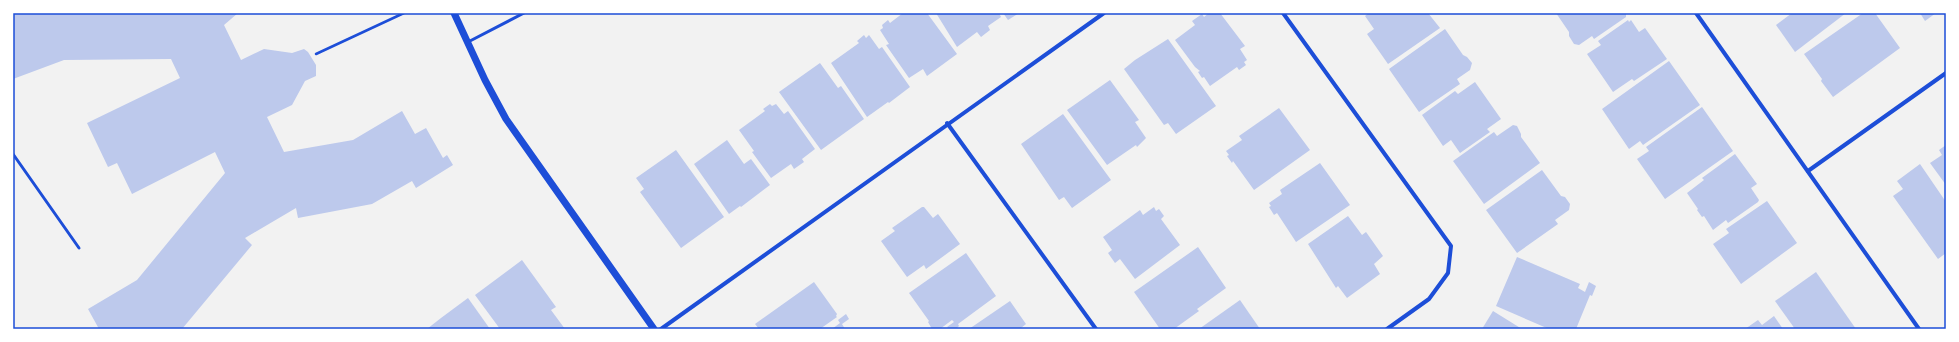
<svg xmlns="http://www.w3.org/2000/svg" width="1959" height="342" font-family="Helvetica,sans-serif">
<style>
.building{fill:#bdc9ec}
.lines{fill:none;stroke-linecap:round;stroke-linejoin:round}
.path{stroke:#1d4ed8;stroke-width:2.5}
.service{stroke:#1d4ed8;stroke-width:3}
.minor{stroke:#1d4ed8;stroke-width:4}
.tertiary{stroke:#1d4ed8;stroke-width:7}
.neatline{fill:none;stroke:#1d4ed8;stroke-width:1.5}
</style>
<rect width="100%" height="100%" fill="#f2f2f2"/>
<g class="building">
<path d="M13,13H238L224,25L241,60L264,49L292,53L304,49L308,52L316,65V76L305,81L292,105L267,117L284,152L353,140L402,111L415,134L426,128L443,158L447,155L453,165L416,188L412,181L372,204L298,218L296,208L245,238L252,245L182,329H99L88,309L137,280L225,173L215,152L132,194L117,163L108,167L87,123L180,78L171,59L64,60L13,79Z"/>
<path d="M903,13H927L957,54L927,76L923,69L909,78L886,45L889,44L880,30L883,28L882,25L888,20L890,23Z"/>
<path d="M936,13H999L1001,17L988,26L990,30L981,37L977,32L957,47Z"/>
<path d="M1003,13H1019L1008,20Z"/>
<path d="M1209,13H1220L1245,46L1240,49L1247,60L1244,62L1246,65L1239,70L1237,67L1210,86L1204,77L1202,78L1198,72L1200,71L1195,67L1175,40L1195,25L1192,21L1202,14L1204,17Z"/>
<path d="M1369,13H1428L1440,28L1388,64L1367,34L1374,29L1365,16Z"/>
<path d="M1556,13H1625L1626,14V17L1594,39L1592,36L1579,45L1574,44L1569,36V32Z"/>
<path d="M1792,13H1846L1795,52L1776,25Z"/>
<path d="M1863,13H1875L1900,48L1833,97L1821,81L1822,79L1804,54Z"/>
<path d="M1920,13H1936L1925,21Z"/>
<path d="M1628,20L1629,22L1631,20L1639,32L1645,28L1667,59L1634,81L1632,79L1613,92L1587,54L1601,45L1598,41Z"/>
<path d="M1445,29L1463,55L1467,57L1472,63L1470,70L1457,79L1460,84L1419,112L1389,69Z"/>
<path d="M864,35L866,38L869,35L879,49L882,47L910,87L889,103L888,102L867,117L831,63L859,43L857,41Z"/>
<path d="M1168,39L1216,106L1176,134L1168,123L1164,125L1124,69L1135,60Z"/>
<path d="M1669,61L1700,105L1643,145L1640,141L1629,149L1602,109Z"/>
<path d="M820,63L838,88L841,86L864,119L821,150L779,92Z"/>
<path d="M1110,80L1139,120L1135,122L1146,138L1137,147L1136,145L1107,165L1067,110Z"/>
<path d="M1475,82L1501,119L1487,129L1490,132L1460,153L1451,140L1443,146L1422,115L1455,91L1458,94Z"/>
<path d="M770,104L772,106L776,104L784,114L788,111L815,149L802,159L804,162L794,169L791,164L771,178L752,152L754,151L739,130L765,111L763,109Z"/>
<path d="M1702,107L1733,151L1665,199L1637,159L1649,151L1646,147Z"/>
<path d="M1279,108L1310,150L1254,190L1233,161L1232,163L1227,156L1229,155L1226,151L1242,140L1239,136Z"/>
<path d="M1063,114L1111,180L1072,208L1064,197L1059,200L1021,144Z"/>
<path d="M1513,125L1517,126L1521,134V137L1540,163L1484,204L1453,161L1494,132L1497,136Z"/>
<path d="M727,140L744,164L751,159L770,185L741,207L740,206L729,214L694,164Z"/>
<path d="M1946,145V185L1930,163L1942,155L1939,150Z"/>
<path d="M676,150L724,217L681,248L640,192L644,189L636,178Z"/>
<path d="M1735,154L1757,184L1751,188L1759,200L1758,202L1728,223L1726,220L1713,230L1704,216L1702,217L1697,210L1698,209L1687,193L1704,180L1702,178Z"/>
<path d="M1320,163L1350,205L1296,242L1277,213L1274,215L1269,207L1271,206L1269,203L1282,194L1280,190Z"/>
<path d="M1920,164L1946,202V253L1938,259L1893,196L1903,189L1897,181Z"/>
<path d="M1542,170L1561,196L1565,197L1570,204L1569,210L1555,220L1558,224L1517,253L1486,210Z"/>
<path d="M1767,201L1797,243L1741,284L1713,244L1729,233L1726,229Z"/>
<path d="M922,207H924L933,218L938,214L960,244L926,269L924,265L907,277L881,241L895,231L892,228Z"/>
<path d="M1154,207L1156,211L1159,209L1164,216L1161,219L1180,245L1135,279L1120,259L1115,263L1108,253L1112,250L1103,237L1140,210L1143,215Z"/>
<path d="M1348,216L1362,235L1366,232L1383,256L1374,264L1380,274L1347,298L1338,286L1336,288L1308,244Z"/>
<path d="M1198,247L1226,288L1197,309L1199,311L1174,329H1160L1134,292Z"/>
<path d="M966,253L996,296L958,324L959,326L956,329H949L947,327L954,322L952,320L940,329H932L928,322L929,321L909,293Z"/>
<path d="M1517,257L1580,284L1578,288L1585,292L1589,282L1596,286L1592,296L1590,295L1576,329H1549L1496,306Z"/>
<path d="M522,260L556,307L551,310L565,329H500L475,295Z"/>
<path d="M1816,272L1856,329H1795L1775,301Z"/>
<path d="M814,282L837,314L836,316L837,317L820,329H759L755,324Z"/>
<path d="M468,298L490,329H427L441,318Z"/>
<path d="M1240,300L1260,329H1199Z"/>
<path d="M1010,301L1026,324L1021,328L1022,329H969Z"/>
<path d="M1493,311L1522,329H1482Z"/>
<path d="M846,314L849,319L842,324L845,329H832L840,323L838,320Z"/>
<path d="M1774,316L1783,329H1745L1758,320L1762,325Z"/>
</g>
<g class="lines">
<path class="path" d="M316,54L404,13"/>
<g class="service">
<path d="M468,42L524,13"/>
<path d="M13,154L79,248"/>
</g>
<g class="minor">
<path d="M1283,13L1451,246L1448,273L1429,299L1387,329"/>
<path d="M1696,13L1919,329"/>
<path d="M947,123L1096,329"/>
<path d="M1808,171L1946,73"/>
<path d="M661,329L1104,13"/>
</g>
<path class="tertiary" d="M454,13L485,80L506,119L654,329"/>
</g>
<rect width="1959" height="342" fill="none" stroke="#ffffff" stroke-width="28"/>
<rect x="14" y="14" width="1931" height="314" class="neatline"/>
</svg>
